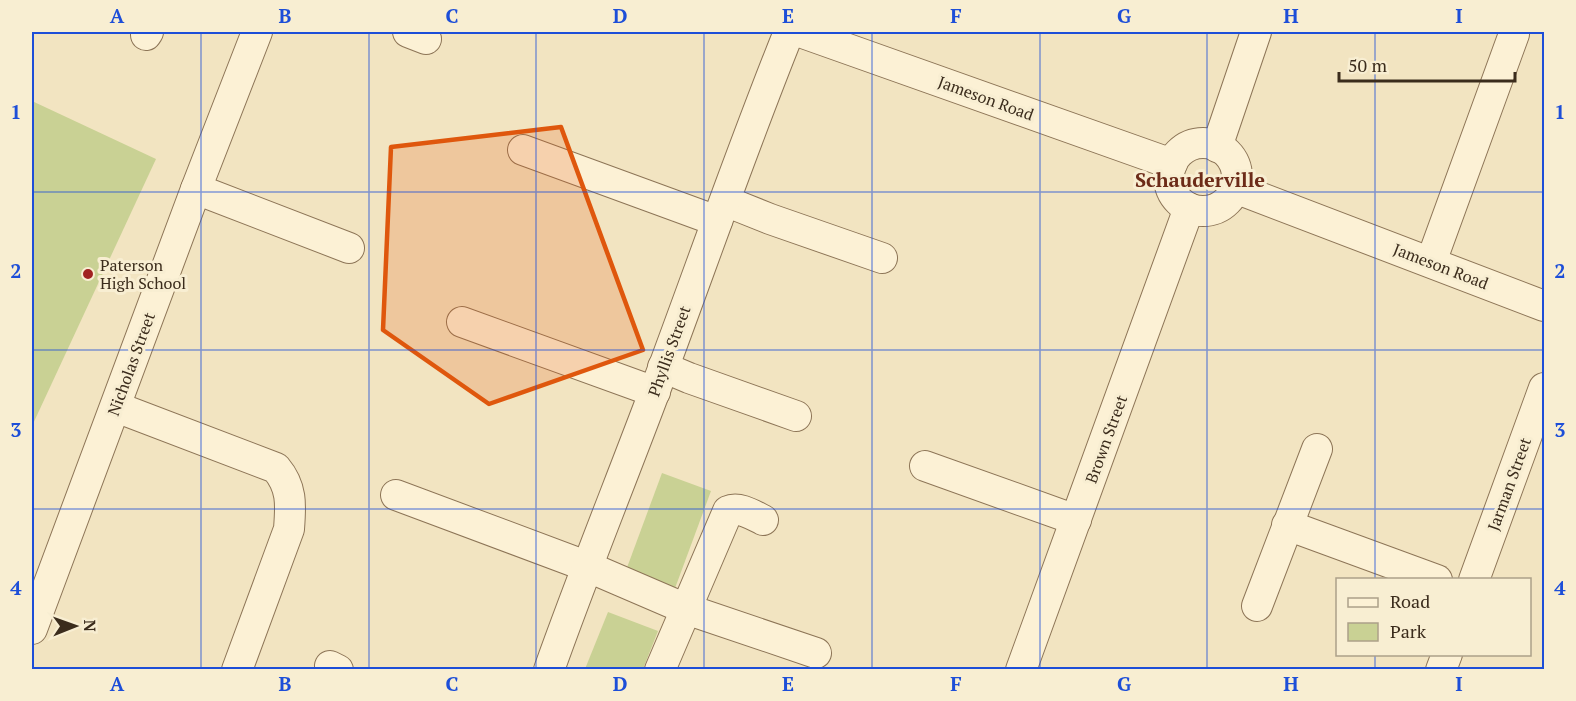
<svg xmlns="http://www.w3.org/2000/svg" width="1576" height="701" font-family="'PT Serif',serif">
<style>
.green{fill:#c9d194}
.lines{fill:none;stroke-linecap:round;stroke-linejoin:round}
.minor-casing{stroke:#8d7557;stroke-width:32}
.minor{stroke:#fcf1d5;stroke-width:30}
.marked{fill:#df570d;fill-opacity:0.2;stroke:#df570d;stroke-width:4.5;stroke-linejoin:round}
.grid{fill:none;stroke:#1d4ed8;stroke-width:1.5;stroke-opacity:0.55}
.poi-dot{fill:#a12322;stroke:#f8eed2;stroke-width:2}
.labels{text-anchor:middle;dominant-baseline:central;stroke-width:6;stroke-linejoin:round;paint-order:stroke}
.street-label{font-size:16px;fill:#3b2c1c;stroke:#f8eed2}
.poi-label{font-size:16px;fill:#3b2c1c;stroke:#f8eed2;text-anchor:start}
.quarter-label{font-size:20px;font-weight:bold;fill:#6c2b18;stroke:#f8eed2}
.neatline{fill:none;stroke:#1d4ed8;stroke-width:2}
.grid-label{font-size:20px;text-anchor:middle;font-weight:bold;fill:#1d4ed8}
</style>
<rect width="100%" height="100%" fill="#f2e4c1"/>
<g class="green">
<path d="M32,101L156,159L32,426Z"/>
<path d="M662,473L711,491L674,591L625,573Z"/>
<path d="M608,612L658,631L643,669H585Z"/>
</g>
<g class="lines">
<g class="minor-casing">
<g id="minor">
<path d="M408,32L426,39"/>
<path d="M800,32L1172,164"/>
<path d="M146,35L148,32"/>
<circle cx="1203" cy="177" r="34"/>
<path d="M1217,147L1256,32"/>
<path d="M523,150L717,221"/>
<path d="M1235,188L1544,306"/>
<path d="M196,189L349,248"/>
<path d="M725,201L770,219L882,258"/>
<path d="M1431,262L1514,34"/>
<path d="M462,322L655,392"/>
<path d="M663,367L689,378L796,416"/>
<path d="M116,407L276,468C292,487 291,504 289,529L237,670"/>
<path d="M925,466L1076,520"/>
<path d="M396,495L586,566L686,609L816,653"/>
<path d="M1287,525L1437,580"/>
<path d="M1474,580L1544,388"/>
<path d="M1257,606L1317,449"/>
<path d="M32,629L196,189L257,32"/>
<path d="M330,666L338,670"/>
<path d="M549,670C582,577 619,486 654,393C699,273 741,151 789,32"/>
<path d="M660,670L728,511C739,506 753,515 763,520"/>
<path d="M1021,670L1189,208"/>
<path d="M1441,670L1447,654"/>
</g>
</g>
<use href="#minor" class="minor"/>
</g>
<path class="marked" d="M561,127L643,350L489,404L383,330L391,147Z"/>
<path class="grid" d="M201,32V670M369,32V670M536,32V670M704,32V670M872,32V670M1040,32V670M1207,32V670M1375,32V580M32,192H1544M32,350H1544M32,509H1544M1375,654V670"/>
<circle class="poi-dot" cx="88" cy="274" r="6"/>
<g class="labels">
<g class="street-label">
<text transform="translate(986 98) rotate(20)">Jameson Road</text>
<text transform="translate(1441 266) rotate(21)">Jameson Road</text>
<text transform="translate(669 351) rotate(-70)">Phyllis Street</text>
<text transform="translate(131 364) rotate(-70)">Nicholas Street</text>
<text transform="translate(1106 439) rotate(-70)">Brown Street</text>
<text transform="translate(1509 484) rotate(-70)">Jarman Street</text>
</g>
<g class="poi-label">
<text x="100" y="265">Paterson<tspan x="100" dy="18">High School</tspan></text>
</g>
<g class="quarter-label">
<text x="1200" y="179">Schauderville</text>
</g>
</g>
<rect width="1576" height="701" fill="none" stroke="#f8eed2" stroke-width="66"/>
<rect x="1336" y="578" width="195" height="78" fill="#f8eed2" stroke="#aca089" stroke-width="1.5"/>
<rect x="1348" y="598" width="30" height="9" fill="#fcf1d5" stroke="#aca089" stroke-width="1.5"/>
<text x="1390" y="608" font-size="18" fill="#3b2c1c">Road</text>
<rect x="1348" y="623" width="30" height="18" fill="#c9d194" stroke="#aca089" stroke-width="1.5"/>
<text x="1390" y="638" font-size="18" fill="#3b2c1c">Park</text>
<g transform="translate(75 626) rotate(89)" stroke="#f8eed2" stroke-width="4.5" paint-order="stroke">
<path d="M0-4.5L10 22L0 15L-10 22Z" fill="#3b2c1c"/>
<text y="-9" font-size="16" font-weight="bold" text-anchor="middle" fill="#3b2c1c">N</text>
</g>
<path d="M1339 72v9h176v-9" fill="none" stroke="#3b2c1c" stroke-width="3"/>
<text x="1348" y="72" font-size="18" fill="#3b2c1c" stroke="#f8eed2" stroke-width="4.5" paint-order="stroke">50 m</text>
<rect x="33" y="33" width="1510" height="635" class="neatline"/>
<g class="grid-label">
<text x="117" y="23">A</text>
<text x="285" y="23">B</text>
<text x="452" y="23">C</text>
<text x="620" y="23">D</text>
<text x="788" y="23">E</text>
<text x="956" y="23">F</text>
<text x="1124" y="23">G</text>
<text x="1291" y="23">H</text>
<text x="1459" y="23">I</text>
<text x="16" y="119">1</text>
<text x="1560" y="119">1</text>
<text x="16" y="278">2</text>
<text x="1560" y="278">2</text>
<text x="16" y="437">3</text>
<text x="1560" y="437">3</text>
<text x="16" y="595">4</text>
<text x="1560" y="595">4</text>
<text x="117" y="691">A</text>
<text x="285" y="691">B</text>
<text x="452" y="691">C</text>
<text x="620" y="691">D</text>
<text x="788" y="691">E</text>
<text x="956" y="691">F</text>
<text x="1124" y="691">G</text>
<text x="1291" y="691">H</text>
<text x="1459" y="691">I</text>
</g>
</svg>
